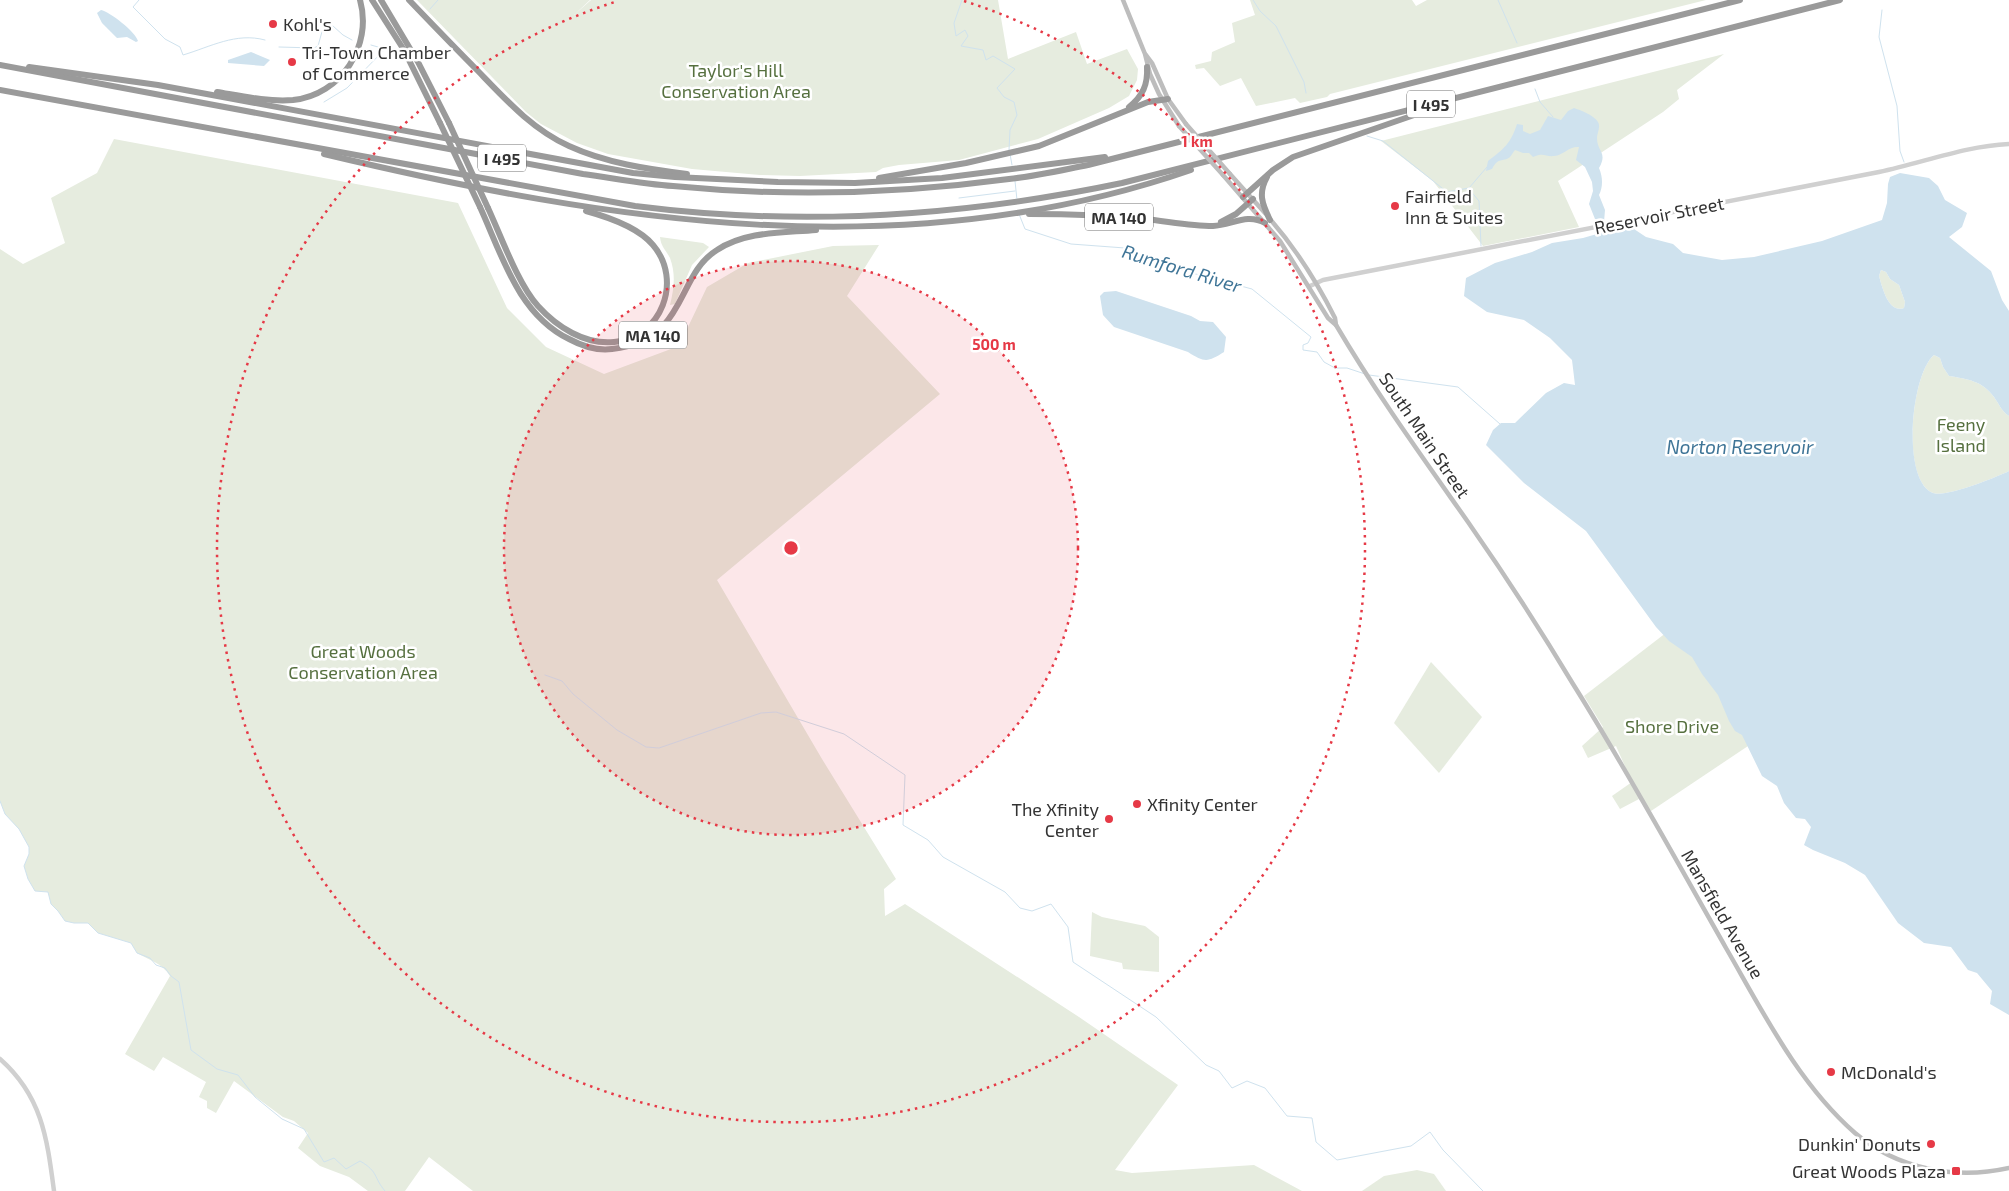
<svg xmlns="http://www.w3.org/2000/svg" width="2009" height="1191" font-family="'Exo 2',sans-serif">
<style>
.green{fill:#e6ecdf}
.water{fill:#cfe2ee;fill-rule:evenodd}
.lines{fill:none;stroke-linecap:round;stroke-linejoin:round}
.stream{stroke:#cfe2ee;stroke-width:1}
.tertiary{stroke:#d0d0d0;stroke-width:4.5}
.secondary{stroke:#bdbdbd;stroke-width:4.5}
.motorway{stroke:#9a9a9a;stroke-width:6}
.secondary-bridge{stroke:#bdbdbd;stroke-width:4.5}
.motorway-bridge{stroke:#9a9a9a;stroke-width:6}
.ring{fill:none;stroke:#e63946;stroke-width:2.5;stroke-dasharray:2.5 5}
.poi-dot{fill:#e63946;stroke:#fff;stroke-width:2}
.labels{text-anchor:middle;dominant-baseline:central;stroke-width:5;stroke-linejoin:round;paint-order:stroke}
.shield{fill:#fff;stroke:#707070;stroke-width:1}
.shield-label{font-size:16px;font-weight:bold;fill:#333}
.poi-label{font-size:18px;fill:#333;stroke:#fff;text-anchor:start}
.park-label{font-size:18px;fill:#56703f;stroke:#fff}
.street-label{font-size:18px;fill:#333;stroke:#fff}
.water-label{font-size:19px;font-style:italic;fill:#3f7597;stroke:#fff}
.centre{fill:#e63946;stroke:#fff;stroke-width:2.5}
.ring-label{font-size:15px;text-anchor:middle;font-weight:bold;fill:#e63946;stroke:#fff;stroke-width:5;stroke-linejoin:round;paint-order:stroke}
</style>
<rect width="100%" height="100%" fill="#fff"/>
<g class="green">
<path d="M417,0H590L574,15L591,0H998L1008,59L1076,32L1087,64L1127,49L1138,69L1137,80L1129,96L1109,108L1038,139L959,160L899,165L883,168L876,172L800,176L760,175L692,169L608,154L577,143L541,124L526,112Z"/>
<path d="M1250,0H1412L1416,6L1427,0H1706L1330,94L1327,97L1300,103L1295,98L1256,106L1241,78L1220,86L1204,68L1196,69L1195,65L1211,61L1212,52L1235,42L1232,23L1255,15Z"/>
<path d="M1724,54L1677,90L1679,99L1663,112L1558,181L1579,227L1483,246L1433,181L1381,141Z"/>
<path d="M114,139L458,203L507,308L546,347L604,374L679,346L707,287L748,263L833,246L879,245L847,296L940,394L717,580L822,759L896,879L884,889L885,916L905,904L1079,1017L1178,1085L1115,1170L1132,1173L1254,1165L1302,1191H473L429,1157L405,1191H368L349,1177L320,1166L298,1148L308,1133L294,1121L283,1117L234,1081L216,1113L207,1108V1101L199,1097L206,1082L163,1057L154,1071L125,1054L170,976C162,963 149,960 137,953L131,943L98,933L88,923H74L65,921L58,911L51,904L48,892L35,891L28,879L24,866L29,854V847L19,829L5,814L0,801V249L23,264L65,243L51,198L97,173Z"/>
<path d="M660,237L703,243L709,247L692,265L675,304L670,305C674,289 676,274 670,258C666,250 661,247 660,237Z"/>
<path d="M1881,270L1886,272L1890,279L1899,285L1905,302L1904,308C1888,314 1882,286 1879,276Z"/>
<path d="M1934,355L1940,358L1943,367L1949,376C1967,379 1983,381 1994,397C1999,404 2002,412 2009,416V471C1997,477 1945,498 1933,493C1901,480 1911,374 1934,355Z"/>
<path d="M1671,629L1690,650L1751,744L1651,811L1639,799L1620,809L1612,796L1632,782L1616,746L1588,758L1582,746L1603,727L1584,696Z"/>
<path d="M1431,662L1482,717L1439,773L1394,723Z"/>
<path d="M1092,912L1102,917L1145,926L1159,937V972L1123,969L1122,963L1090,956Z"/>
<path d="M1417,1170L1434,1174L1446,1191H1362L1384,1176Z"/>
</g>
<g class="water">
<path d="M101,10C110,12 136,32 138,41L136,42L127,37L117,38L102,23L97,13Z"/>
<path d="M251,52L270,60L264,66L228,63V60Z"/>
<path d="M1574,108C1580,110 1594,115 1598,122C1601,127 1597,133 1597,138C1597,152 1608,152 1599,168C1603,177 1603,187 1599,195L1605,210L1604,222L1595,219L1589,204L1593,191L1592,182L1585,167L1576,160L1579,147C1569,146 1564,155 1554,156C1545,157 1544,152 1533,157L1529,153H1523L1515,150C1513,152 1512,155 1510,157C1502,163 1499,156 1492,169L1486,171L1488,161C1504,149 1511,143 1517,124L1523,125V131L1530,134L1540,130L1548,116L1561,120L1568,111Z"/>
<path d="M1900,173L1929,178L1938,186L1945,200L1967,213L1962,227L1949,237L1991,271L2002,300L2009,311V416C2002,412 1999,404 1994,397C1983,381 1967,379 1949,376L1943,367L1940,358L1934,355C1911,374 1901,480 1933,493C1945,498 1997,477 2009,471V1015L1990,1004L1992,991L1977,973L1968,970L1951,947L1924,943L1898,923L1865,875L1845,863L1813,850L1804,845L1811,827L1805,819L1796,818L1784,803L1777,786L1762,776L1742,735L1735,731L1729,721L1718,695L1702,674L1692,657L1669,641L1656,627L1586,531L1524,483L1486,445L1493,430L1501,423H1515L1546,393L1564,383L1575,385L1572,360L1550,338L1524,320L1487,312L1464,296L1466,278L1495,263L1532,252L1552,243L1583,238L1628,225L1646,237L1673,244L1683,253L1722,260L1754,257L1822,241L1882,220L1887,203L1888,184L1890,177ZM1881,270L1886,272L1890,279L1899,285L1905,302L1904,308C1888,314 1882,286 1879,276Z"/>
<path d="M1116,291L1191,316L1200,321L1213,322L1226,337L1224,352C1208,362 1205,363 1188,352L1114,327L1103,315L1100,296L1104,292Z"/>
</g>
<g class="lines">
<g class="stream">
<path d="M139,0L133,7L165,39L180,47L183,55C210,47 236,32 265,40"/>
<path d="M962,0L954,23L956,36L965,30L968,36L961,46L983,50L986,60L993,56L1015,69L997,88L1004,97L1014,102L1017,115L1010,130L1009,150"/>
<path d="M1253,0L1260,11L1276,26L1304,82L1306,93"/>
<path d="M1498,0L1517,43"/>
<path d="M430,9L438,0"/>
<path d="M1882,10L1879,37L1897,106L1900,151L1904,162"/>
<path d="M279,47L314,48L318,46L323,28L333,26L343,35L352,40"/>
<path d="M1535,89L1540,102L1553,117"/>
<path d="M324,102L347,88L385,49L371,45"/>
<path d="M1367,136L1383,141L1447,192L1469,188L1487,167"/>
<path d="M1010,154L1012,165"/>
<path d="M1015,181L1017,200"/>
<path d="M1469,189L1479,201L1481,246"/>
<path d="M959,198L1015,191"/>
<path d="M1019,214L1025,229L1071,244L1125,248L1177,269L1252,289L1311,337L1308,343L1303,345V350L1317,352L1324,362L1335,368H1347L1365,374"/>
<path d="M1369,375L1458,387L1500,424"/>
<path d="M545,675L562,681L573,694L617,730L646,747L659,748L761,713L776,712L844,734L905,775L903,825L928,840L943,857L1005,892L1020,908L1032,911L1051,904L1068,927L1073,962L1156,1017L1206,1065L1219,1071L1232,1088L1247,1081L1265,1088L1287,1116L1312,1118L1316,1142L1337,1160L1411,1146L1430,1132L1443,1150L1483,1191"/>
<path d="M0,801L5,814L19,829L29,847V854L24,866L28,879L35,891L48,892L51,904L58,911L65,921L74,923H88L98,933L131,943L137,953L150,958L156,965L165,968L171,976L179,982L191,1050L217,1069L238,1075L255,1097L282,1119L304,1129L324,1162L334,1158L346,1169L360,1161C379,1172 373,1177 385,1191"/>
</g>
<g class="tertiary">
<path d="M1310,286L1323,280L1879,172C1923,163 1964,146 2009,144"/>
<path d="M0,1059C42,1096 47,1138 54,1191"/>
</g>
<g class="secondary">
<path d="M1123,0L1145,54L1150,74L1159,94L1179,126"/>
<path d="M1146,55L1152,63L1168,99L1186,124"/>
<path d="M1230,174L1265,213"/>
<path d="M1223,175L1280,241L1328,318L1336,325C1376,393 1423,458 1468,522C1505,575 1540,629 1573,684C1627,770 1676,860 1726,948C1763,1012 1798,1083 1855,1133C1897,1169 1955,1180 2009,1168"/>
<path d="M1270,219C1296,249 1317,282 1335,318L1336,325"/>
</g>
<g class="motorway">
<path d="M372,0L404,50L440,123"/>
<path d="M381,0L418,62L449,123"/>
<path d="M409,0C432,24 455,48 478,71C506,100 532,129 569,146C606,163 647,169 687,174"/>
<path d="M0,65L583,174C613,178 643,184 673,186C785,197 897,194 1009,179C1036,176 1062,170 1088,165L1740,0"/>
<path d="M29,67L158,85L633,173L675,177L778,182L855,183L942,178L1105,157"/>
<path d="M0,90L635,206C800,227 960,217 1122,183L1840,0"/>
<path d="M217,92C241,96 268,102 293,100C341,95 373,46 360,0"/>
<path d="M1129,107C1143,96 1148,84 1147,67"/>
<path d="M324,154C609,222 906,269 1191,170"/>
<path d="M1267,177C1258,193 1262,204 1270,220"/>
<path d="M879,178L966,163L1039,146L1148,102L1168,99"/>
<path d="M1243,197L1273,170L1293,157L1443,105"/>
<path d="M480,207C502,255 518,314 569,339C582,346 597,351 612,349C631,347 649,341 663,326C685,303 689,267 717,250C746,231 782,233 816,230"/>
<path d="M488,208C501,236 518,284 538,306C557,327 585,345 614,342C662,338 683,280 653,245C638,227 608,217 586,211"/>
<path d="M1029,214C1067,214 1105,215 1144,219C1166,221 1190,226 1213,226C1232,225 1247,213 1265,223"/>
<path d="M1221,222L1236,214L1253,199"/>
</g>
<g class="secondary-bridge">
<path d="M1186,124L1230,174"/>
<path d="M1179,126L1223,175"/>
</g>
<g class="motorway-bridge">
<path d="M440,123L480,207"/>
<path d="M449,123L488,208"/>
</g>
</g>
<circle cx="791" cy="548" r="287" fill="#e63946" fill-opacity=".12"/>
<g class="ring">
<circle cx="791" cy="548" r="287"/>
<path d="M964 1A574 574 0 1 1 618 1"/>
</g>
<g class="poi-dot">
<circle cx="273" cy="24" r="5"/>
<circle cx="292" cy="62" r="5"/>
<circle cx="1395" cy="206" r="5"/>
<circle cx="1137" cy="804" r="5"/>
<circle cx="1109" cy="819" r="5"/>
<circle cx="1831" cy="1072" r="5"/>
<circle cx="1931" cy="1144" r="5"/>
<rect x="1951" y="1166" width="10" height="10" rx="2.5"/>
</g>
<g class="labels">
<g class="shield">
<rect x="1407" y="90.5" width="48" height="27" rx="4"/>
<rect x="478" y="144.5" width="48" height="27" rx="4"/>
<rect x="1085" y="203.5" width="68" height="27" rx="4"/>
<rect x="619" y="321.5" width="68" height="27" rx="4"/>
</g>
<g class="shield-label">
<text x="1431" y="104">I 495</text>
<text x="502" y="158">I 495</text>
<text x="1119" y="217">MA 140</text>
<text x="653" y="335">MA 140</text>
</g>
<g class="poi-label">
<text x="283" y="24">Kohl's</text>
<text x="302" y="52">Tri-Town Chamber<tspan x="302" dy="21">of Commerce</tspan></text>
<text x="1405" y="196">Fairfield<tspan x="1405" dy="21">Inn &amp; Suites</tspan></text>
<text x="1147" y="804">Xfinity Center</text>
<text x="1099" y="809" text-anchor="end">The Xfinity<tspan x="1099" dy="21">Center</tspan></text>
<text x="1841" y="1072">McDonald's</text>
<text x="1921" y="1144" text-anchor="end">Dunkin' Donuts</text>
<text x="1946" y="1171" text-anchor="end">Great Woods Plaza</text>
</g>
<g class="park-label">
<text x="736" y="70">Taylor's Hill<tspan x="736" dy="21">Conservation Area</tspan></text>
<text x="1961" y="424">Feeny<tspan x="1961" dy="21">Island</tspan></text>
<text x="363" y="651">Great Woods<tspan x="363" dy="21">Conservation Area</tspan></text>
<text x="1672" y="726">Shore Drive</text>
</g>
<g class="street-label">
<text transform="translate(1659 215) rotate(-11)">Reservoir Street</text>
<text transform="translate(1425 435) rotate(56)">South Main Street</text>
<text transform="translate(1723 914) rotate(60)">Mansfield Avenue</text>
</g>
<g class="water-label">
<text transform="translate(1182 268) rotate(17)">Rumford River</text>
<text x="1740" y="446">Norton Reservoir</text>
</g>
</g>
<circle cx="791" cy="548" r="8" class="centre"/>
<g class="ring-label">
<text x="1197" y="147">1 km</text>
<text x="994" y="350">500 m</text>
</g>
</svg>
